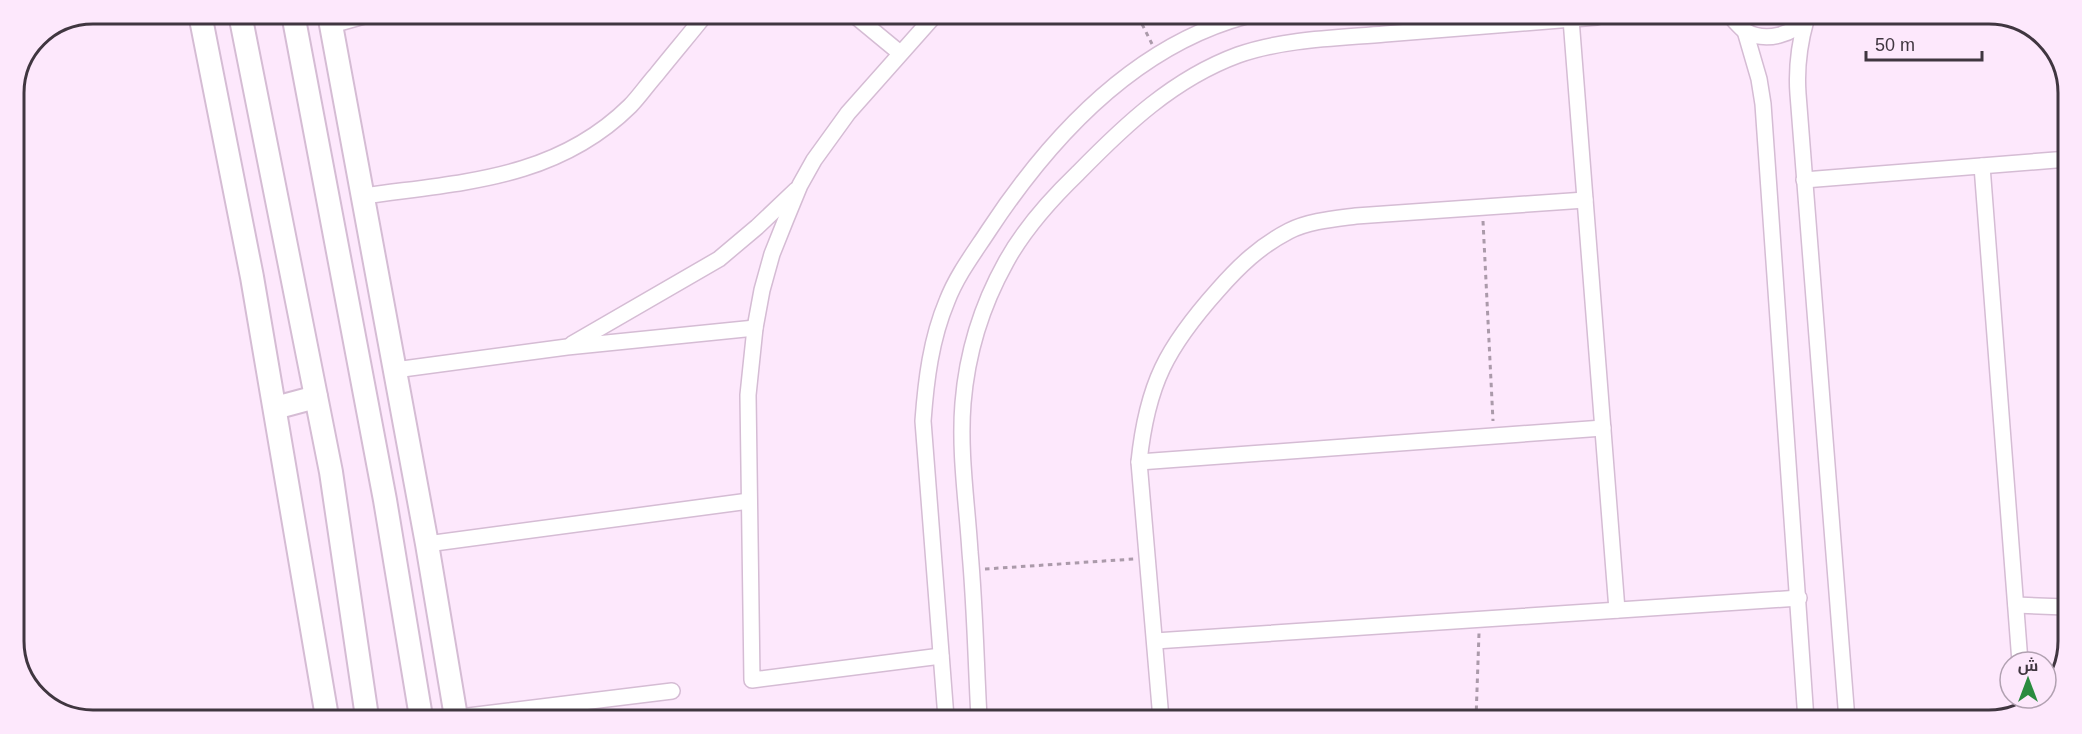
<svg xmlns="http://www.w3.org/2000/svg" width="2082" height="734" font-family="Arial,Cairo,sans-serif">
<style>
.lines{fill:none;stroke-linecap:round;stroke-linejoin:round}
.street-casing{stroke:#d5bcd4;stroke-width:18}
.secondary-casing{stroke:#d5bcd4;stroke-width:26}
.path{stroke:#ab9aaa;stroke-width:3;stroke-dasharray:4.5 4.5;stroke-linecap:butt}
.street{stroke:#fff;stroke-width:15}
.secondary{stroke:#fff;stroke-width:22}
.rim{fill:none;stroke:#403640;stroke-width:3}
</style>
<rect width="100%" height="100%" fill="#fde8fc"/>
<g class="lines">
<g class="street-casing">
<g id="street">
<path d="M854,15L900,53"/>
<path d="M935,15L848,113L814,160L800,185L786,219L772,254L762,290L755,328L748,395L752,680L941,656"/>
<path d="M1731,17C1735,21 1740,27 1745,31C1766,43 1793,35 1808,17"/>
<path d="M1571,19L1617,610"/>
<path d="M1806,20C1799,45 1796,67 1798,94L1847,720"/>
<path d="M332,25L371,14"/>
<path d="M1745,31L1759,79L1763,104L1806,720"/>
<path d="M1982,166L2020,662"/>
<path d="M1804,180L2068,159"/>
<path d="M364,196C461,182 555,180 630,106C639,97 647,85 656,75C672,55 689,35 705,15"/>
<path d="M572,344L719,259L757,227L796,190"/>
<path d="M395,370L567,347L755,328"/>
<path d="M1139,462L1603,428"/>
<path d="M427,544L749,501"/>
<path d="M2016,605L2065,607"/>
<path d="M1155,641L1799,598"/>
<path d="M2022,698L2023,709"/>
<path d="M460,717L672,691"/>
<path d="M946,718L923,421C926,380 931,339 947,301C957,275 974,253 989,230C1051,136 1134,46 1246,16"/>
<path d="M979,718C976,663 975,607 970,552C967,503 959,452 963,403C967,354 982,305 1006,262C1024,229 1051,199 1078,173C1125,125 1173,79 1238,55C1283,39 1338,38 1385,34C1456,28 1526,23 1597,17"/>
<path d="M1161,719L1139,462C1147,384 1167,347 1218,290C1239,266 1260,246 1289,231C1309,221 1333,219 1356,216L1585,200"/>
</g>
</g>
<g class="secondary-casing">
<g id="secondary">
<path d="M200,14L252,277L327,717"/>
<path d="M240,14L331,472L367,717"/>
<path d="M293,14L385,500L421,717"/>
<path d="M329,14L427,544L456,717"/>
<path d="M275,408L316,397"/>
</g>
</g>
<g class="path">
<path d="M1138,16L1152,44"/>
<path d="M1483,221L1493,421"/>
<path d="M985,569L1134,559"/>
<path d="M1476,719L1479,633"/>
</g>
<use href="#street" class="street"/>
<use href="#secondary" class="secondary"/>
</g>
<path d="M0 0H2082V734H0ZM93 24H1989A69 69 0 0 1 2058 93V641A69 69 0 0 1 1989 710H93A69 69 0 0 1 24 641V93A69 69 0 0 1 93 24Z" fill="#fde8fc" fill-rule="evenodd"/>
<path class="rim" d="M93 24H1989A69 69 0 0 1 2058 93V641A69 69 0 0 1 1989 710H93A69 69 0 0 1 24 641V93A69 69 0 0 1 93 24Z"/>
<g transform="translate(2028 680)"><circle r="28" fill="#fde8fc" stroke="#b1a1b1" stroke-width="1.5"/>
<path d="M0-4.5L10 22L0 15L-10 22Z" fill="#2a8b3f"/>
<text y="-9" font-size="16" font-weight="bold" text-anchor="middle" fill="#403640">ش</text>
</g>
<path d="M1866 51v9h116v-9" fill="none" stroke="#403640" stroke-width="3"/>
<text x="1875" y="51" font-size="18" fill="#403640" stroke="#fde8fc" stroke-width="4.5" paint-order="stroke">50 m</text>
</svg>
